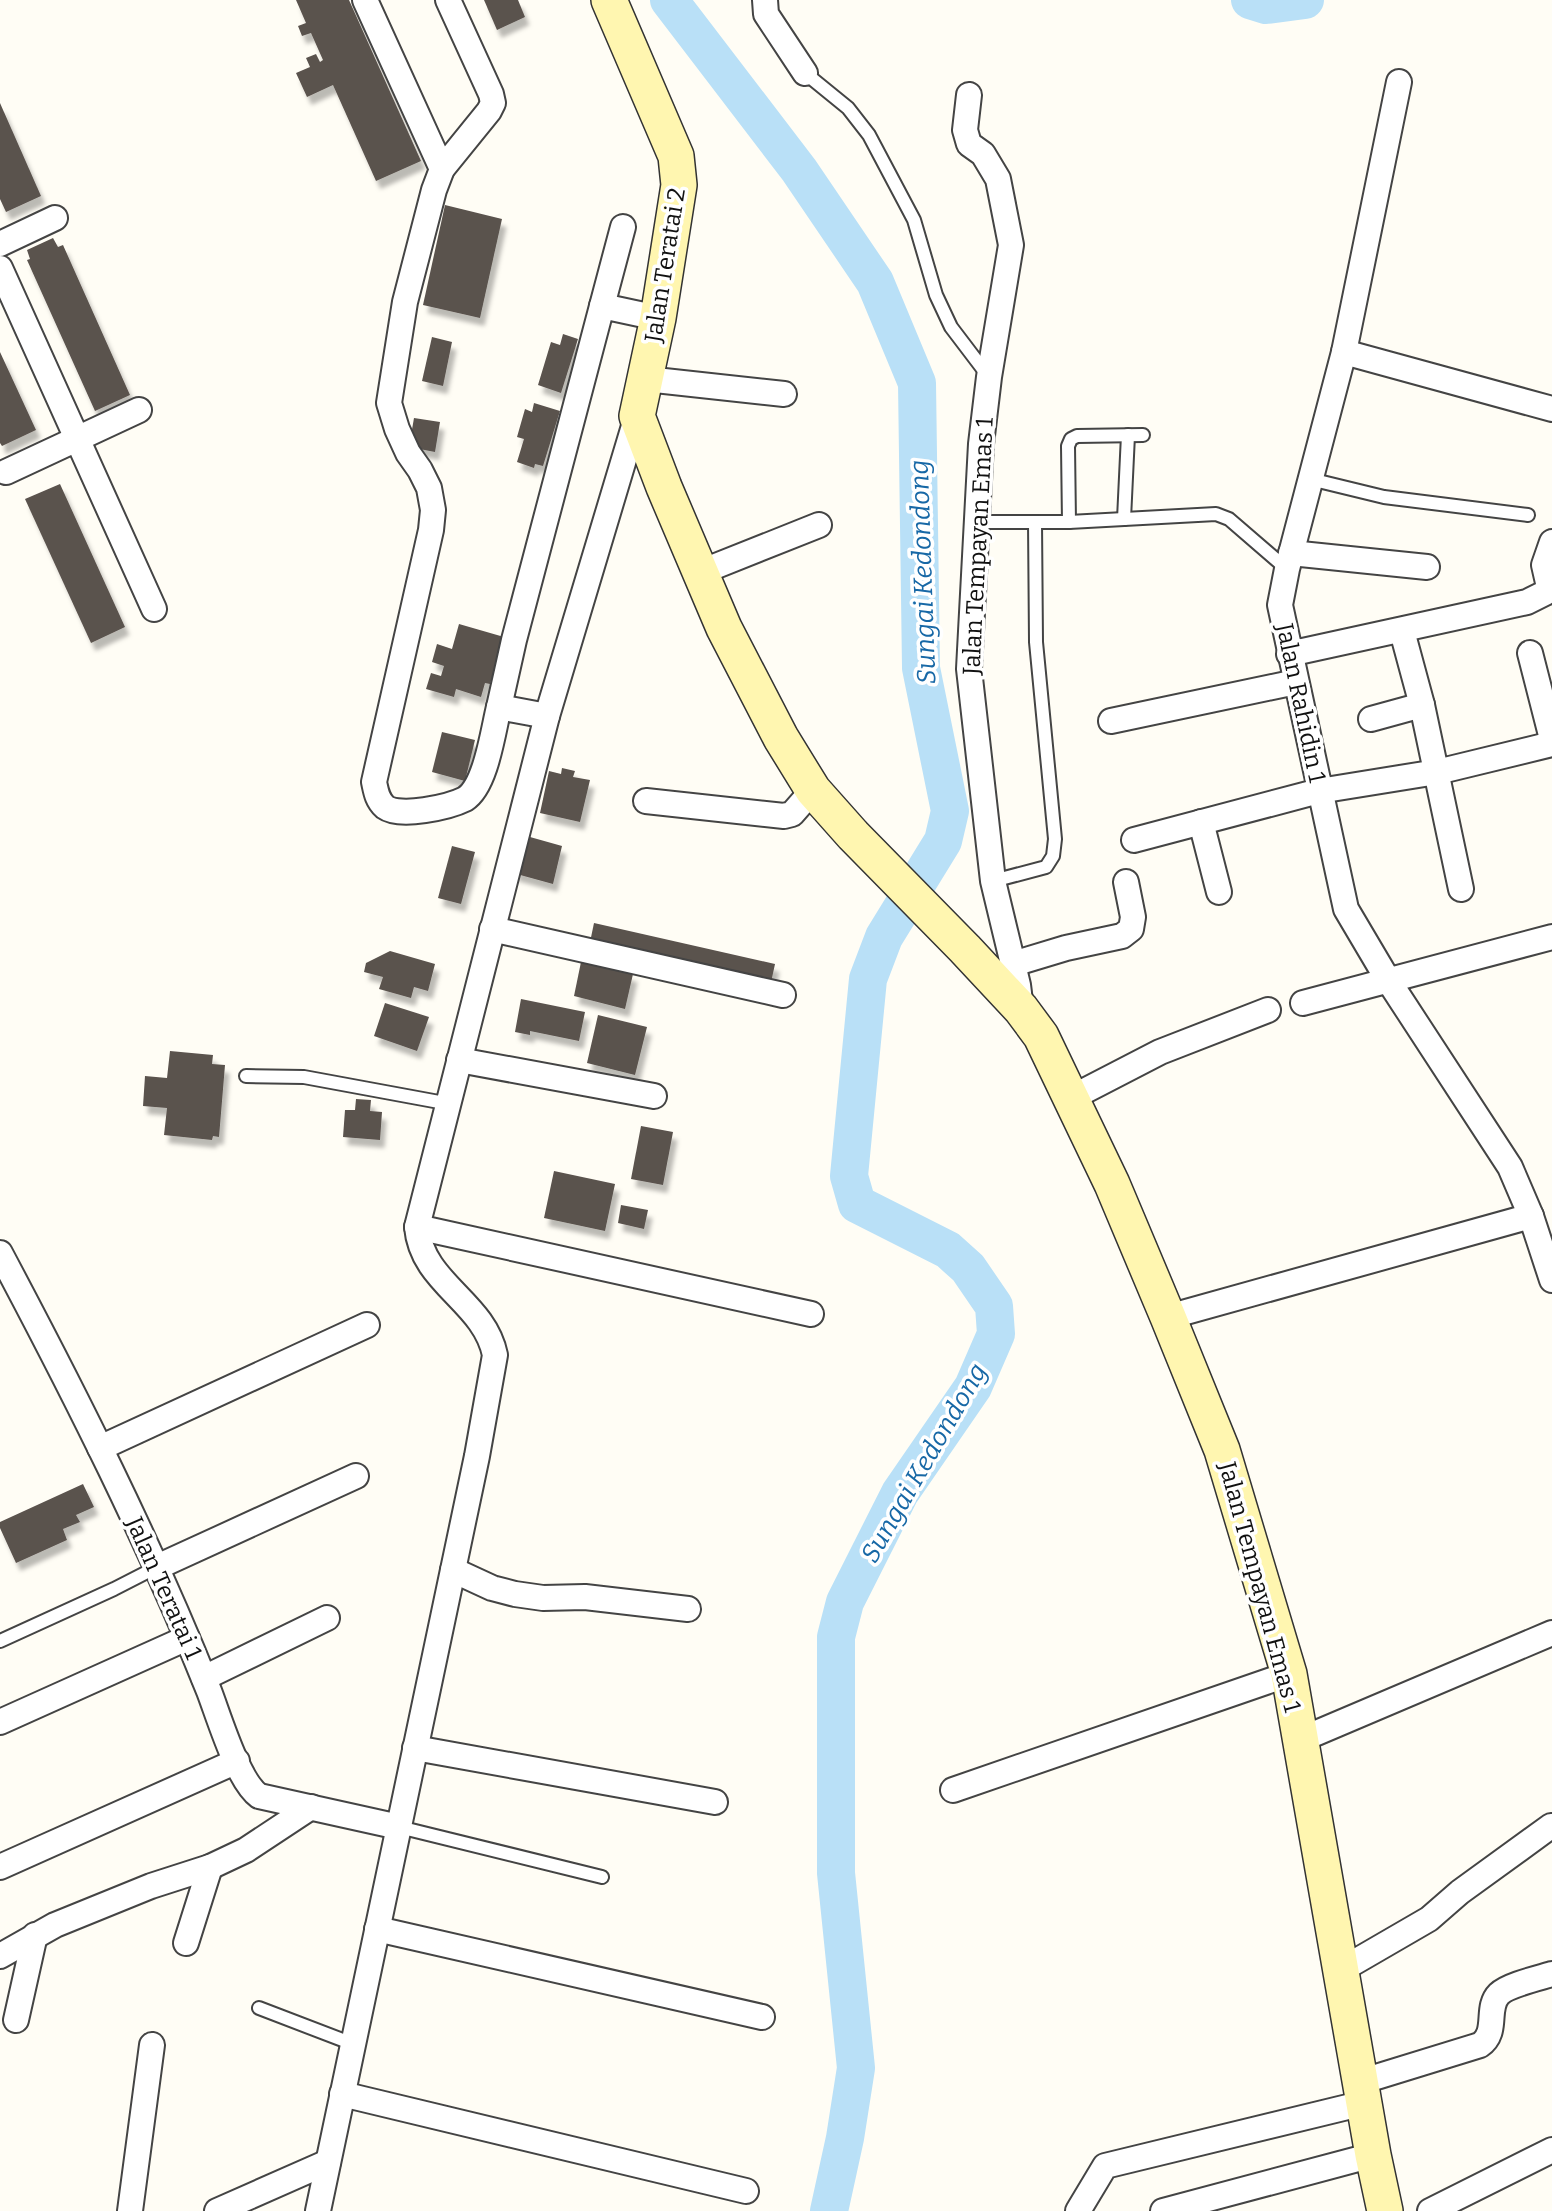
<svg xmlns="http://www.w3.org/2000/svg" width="1552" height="2211" font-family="Bitter,serif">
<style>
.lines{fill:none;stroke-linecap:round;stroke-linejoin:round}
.river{stroke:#b9e0f7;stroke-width:38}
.building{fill:#5a524d;filter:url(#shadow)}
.lane-casing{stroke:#444;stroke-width:16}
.street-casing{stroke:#444;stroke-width:28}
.secondary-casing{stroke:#333;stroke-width:38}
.lane{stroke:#fff;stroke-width:12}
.street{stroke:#fff;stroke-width:24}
.secondary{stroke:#fff6b0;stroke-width:35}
.labels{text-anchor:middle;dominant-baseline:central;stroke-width:7;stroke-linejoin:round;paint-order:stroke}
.street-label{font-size:24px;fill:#111;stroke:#fff}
.water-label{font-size:26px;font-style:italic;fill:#1768a6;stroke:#fff}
</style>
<defs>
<filter id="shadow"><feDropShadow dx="4.5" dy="8" stdDeviation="2" flood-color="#0004"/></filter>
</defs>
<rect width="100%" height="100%" fill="#fffdf5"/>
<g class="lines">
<g class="river">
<path d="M669,0L799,170L875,282L917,383L921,668L950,811L943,841L884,937L868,979L849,1176L857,1204L948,1250L968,1268L994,1306L996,1334L973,1387L900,1493L845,1602L836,1637V1873L856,2068L845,2138L829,2211"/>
<path d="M1250,0L1266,5L1305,0"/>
</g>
</g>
<g class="building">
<path d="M296,0H349L421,161L376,181L333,85L307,97L296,73L310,67L306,58L316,54L320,62L323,60L311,33L302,36L298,26L306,23Z"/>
<path d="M484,0H518L525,17L497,30Z"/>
<path d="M0,103L41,196L6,212L0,199Z"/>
<path d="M445,205L502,219L480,318L423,305Z"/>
<path d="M53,238L58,247L63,245L130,395L95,411L27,260L30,259L27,250Z"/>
<path d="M563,334L578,339L561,393L538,385L551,342L560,345Z"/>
<path d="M432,337L452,342L443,386L422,381Z"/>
<path d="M0,352L36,430L2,446L0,443Z"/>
<path d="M534,403L560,411L543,466L535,464L534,468L517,462L524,439L517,437L525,409L532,412Z"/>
<path d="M414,418L440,422L435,452L409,447Z"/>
<path d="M60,484L125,627L91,643L25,499Z"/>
<path d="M459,624L504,637L490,684L485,683L481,697L456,689L454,697L426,689L431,673L441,676L444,666L432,662L437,644L452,649Z"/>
<path d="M442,732L475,740L465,781L432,772Z"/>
<path d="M562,768L575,771L573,777L590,780L580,822L540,813L549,771L561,774Z"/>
<path d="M530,837L562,846L553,884L513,873L519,851L526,852Z"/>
<path d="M452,846L475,852L461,904L438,898Z"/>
<path d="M594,923L775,964L770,987L589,947Z"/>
<path d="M390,951L435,964L428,991L414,987L411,998L379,989L383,977L364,972L366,963Z"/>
<path d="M581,962L633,974L625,1009L574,996Z"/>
<path d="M521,999L585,1012L579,1041L530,1031V1035L515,1032Z"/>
<path d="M385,1003L429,1017L417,1051L374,1036Z"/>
<path d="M598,1015L647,1027L635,1075L587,1063Z"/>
<path d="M170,1051L213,1055L212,1064L225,1065L219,1137L213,1136L212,1140L164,1135L167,1108L143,1106L145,1076L167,1078Z"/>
<path d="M356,1099L371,1100L370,1111L382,1112L380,1140L343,1137L345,1110H355Z"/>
<path d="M641,1126L673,1132L663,1185L631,1179Z"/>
<path d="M554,1171L615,1184L605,1231L544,1218Z"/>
<path d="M621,1205L648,1210L644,1229L618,1223Z"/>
<path d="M83,1484L94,1507L76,1515L80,1522L63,1529L67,1540L16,1563L0,1528V1522Z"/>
</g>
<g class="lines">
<g class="lane-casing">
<g id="lane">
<path d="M805,73L848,108L869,135L914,220L936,295L951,327L989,377"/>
<path d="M1310,479L1384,497L1528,515"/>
<path d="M1124,519L1128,435"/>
<path d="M977,522H1069L1216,514L1229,519L1287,569"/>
<path d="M1069,522L1068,446L1071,439L1077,436L1143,435"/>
<path d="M993,881L1046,867L1053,856L1055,839L1036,642L1035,522"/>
<path d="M246,1076L304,1077L450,1104"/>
<path d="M0,1641L114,1589L155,1568"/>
<path d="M399,1827L602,1877"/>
<path d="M259,2008L353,2044"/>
</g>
</g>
<g class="street-casing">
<g id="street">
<path d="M365,0L442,169"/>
<path d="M448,0L491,94L493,103L489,111L442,169L434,190L405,302L389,403L397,429L408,453L420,470L429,488L433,510L431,530L374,782C376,791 377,800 385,807C400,818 449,807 465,799C486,786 493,731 499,707L547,716"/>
<path d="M765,0L766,14L805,73"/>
<path d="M1399,82L1344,352L1287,569L1280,605L1346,909L1388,980L1510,1167L1531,1216L1552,1280"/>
<path d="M969,95L965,130L969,144L983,154L998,179L1011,245L989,377L981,444L969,669L993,881L1018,985L1021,1009"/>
<path d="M0,244L55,218"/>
<path d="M0,268L154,609"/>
<path d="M602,306L623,227"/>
<path d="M1344,352L1552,409"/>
<path d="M646,379L784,394"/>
<path d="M6,472L139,410"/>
<path d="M1291,553L1427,567"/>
<path d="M701,572L819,525"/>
<path d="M1402,631L1422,705L1461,889"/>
<path d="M1530,653L1552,739"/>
<path d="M1289,654L1527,602L1545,593L1549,587L1544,565L1552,542"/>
<path d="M499,707L514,640L602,306L658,318"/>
<path d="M1371,719L1422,705"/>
<path d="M1111,721L1296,682"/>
<path d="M646,801L784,816L792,814L813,790"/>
<path d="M1201,822L1219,892"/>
<path d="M1134,840L1319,791L1437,772L1552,744"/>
<path d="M492,929L783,995"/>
<path d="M1013,964L1066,948L1122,936L1131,929L1133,917L1126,882"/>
<path d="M1303,1003L1552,937"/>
<path d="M459,1060L654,1096"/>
<path d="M1071,1098L1160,1052L1268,1010"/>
<path d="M417,1227L811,1314"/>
<path d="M0,1253C76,1396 149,1541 209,1691C219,1717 238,1781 259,1796L399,1827"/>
<path d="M1168,1317L1531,1216"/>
<path d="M100,1448L367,1325"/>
<path d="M155,1568L356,1476"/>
<path d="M453,1570L492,1588L515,1594L543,1598L585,1597L688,1609"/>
<path d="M204,1678L327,1618"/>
<path d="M0,1722L187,1638"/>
<path d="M1300,1740L1552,1633"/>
<path d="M415,1748L715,1802"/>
<path d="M953,1790L1289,1674"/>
<path d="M0,1867L237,1761"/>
<path d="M377,1929L762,2017"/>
<path d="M186,1943L210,1867"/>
<path d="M0,1956L55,1925L151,1886L210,1867L246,1850L311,1807"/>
<path d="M1341,1970L1429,1919L1460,1892L1551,1826"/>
<path d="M16,2020L35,1935"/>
<path d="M1360,2082L1480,2045C1499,2032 1485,2008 1499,1994C1508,1985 1539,1978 1552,1974"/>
<path d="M342,2094L746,2191"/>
<path d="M130,2211L152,2045"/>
<path d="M217,2211L328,2162"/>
<path d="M318,2211L477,1456L495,1355C484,1301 422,1284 417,1227L547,716L637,416"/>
<path d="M1078,2211L1105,2166L1364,2103"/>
<path d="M1163,2211L1373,2155"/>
<path d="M1430,2211L1552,2150"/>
</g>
</g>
<g class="secondary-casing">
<path id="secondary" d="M609,0L676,156L679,185L658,318L637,416L664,487L724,628L781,738L813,790L853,835L965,949L1021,1009L1041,1036L1112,1184L1168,1317L1222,1450L1289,1674L1373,2155L1385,2211"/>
</g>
<use href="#lane" class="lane"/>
<use href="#street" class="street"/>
<use href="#secondary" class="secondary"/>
</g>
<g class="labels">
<g class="street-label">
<text transform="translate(665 265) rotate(-81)">Jalan Teratai 2</text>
<text transform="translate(978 546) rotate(-87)">Jalan Tempayan Emas 1</text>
<text transform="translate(1301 703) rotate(78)">Jalan Rahidin 1</text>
<text transform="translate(1260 1587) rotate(75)">Jalan Tempayan Emas 1</text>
<text transform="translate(164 1588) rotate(66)">Jalan Teratai 1</text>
</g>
<g class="water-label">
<text transform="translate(923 572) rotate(-92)">Sungai Kedondong</text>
<text transform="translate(924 1463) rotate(-60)">Sungai Kedondong</text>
</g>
</g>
</svg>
